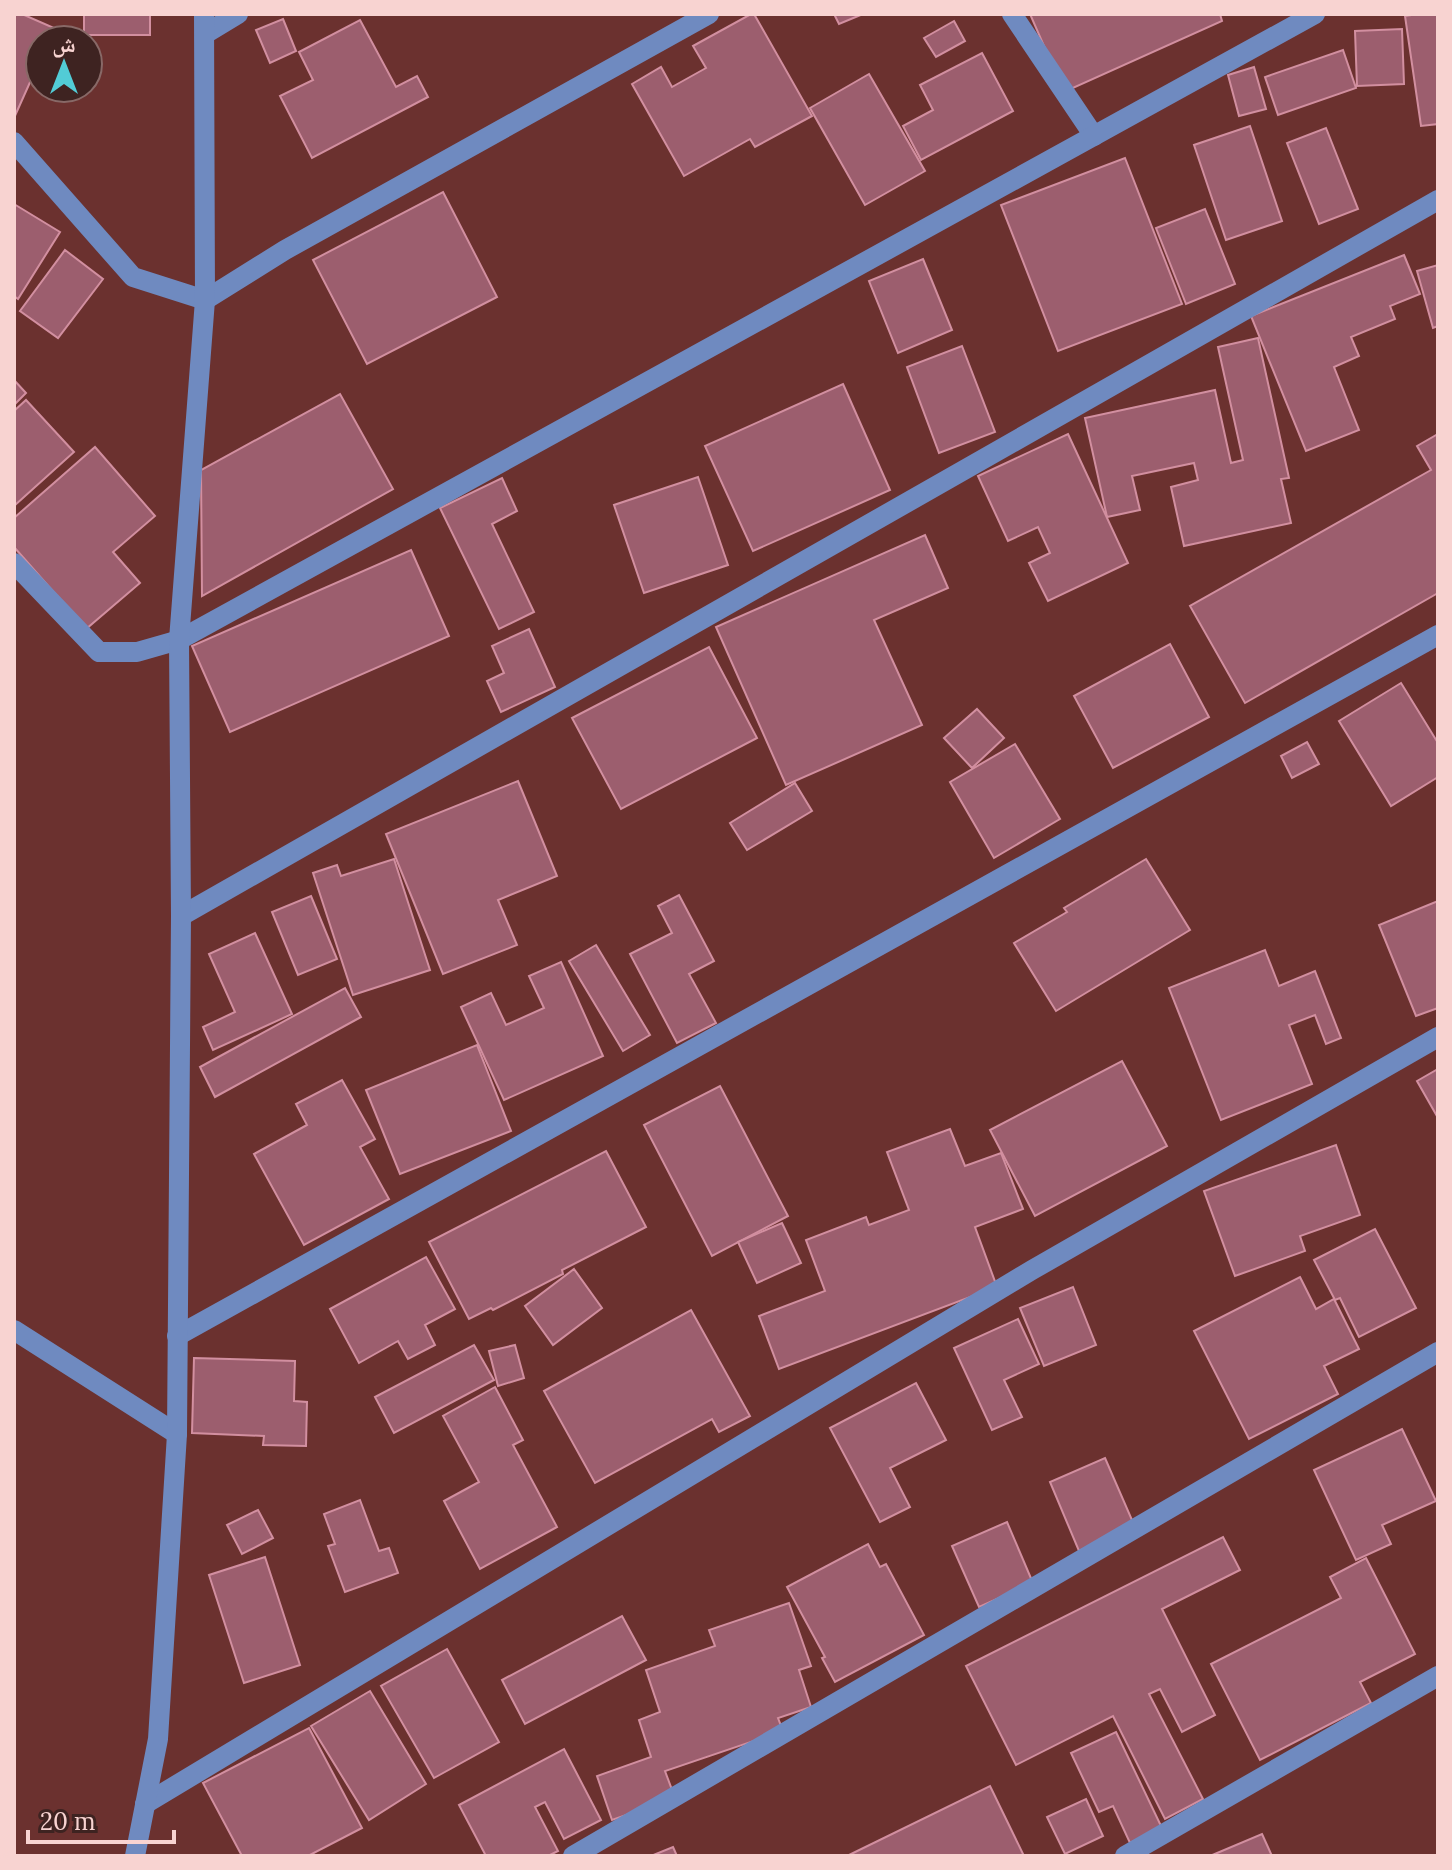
<svg xmlns="http://www.w3.org/2000/svg" width="1452" height="1870" font-family="Lora,'Noto Naskh Arabic',serif">
<style>
.building{fill:#9c5e6e;stroke:#d28fa0;stroke-width:2}
.lines{fill:none;stroke-linecap:round;stroke-linejoin:round}
.minor{stroke:#6f8ac0;stroke-width:20}
</style>
<rect width="100%" height="100%" fill="#6b312f"/>
<g class="building">
<path d="M14,14H22L54,28L49,40H40V60L14,118Z"/>
<rect x="84" y="14" width="66" height="21"/>
<path d="M751,14H754L812,116L755,147L750,139L684,176L632,84L661,67L672,87L706,68L693,46Z"/>
<path d="M834,14H863L839,24Z"/>
<path d="M1030,14H1220L1222,21L1064,92Z"/>
<path d="M1418,14H1438V124L1421,126L1405,16Z"/>
<path d="M283,19L296,51L270,63L256,30Z"/>
<path d="M360,20L396,87L417,76L428,97L312,158L280,96L313,80L299,52Z"/>
<path d="M954,21L965,41L936,57L924,38Z"/>
<path d="M1402,29L1404,84L1357,86L1355,31Z"/>
<path d="M1343,50L1356,88L1278,115L1265,77Z"/>
<path d="M982,53L1013,111L921,160L903,126L933,110L920,85Z"/>
<path d="M1254,67L1266,109L1239,116L1228,75Z"/>
<path d="M869,74L925,171L865,205L810,108Z"/>
<path d="M1250,126L1282,221L1226,240L1194,145Z"/>
<path d="M1326,128L1358,209L1319,224L1287,143Z"/>
<path d="M1125,158L1182,304L1058,351L1001,205Z"/>
<path d="M443,192L497,297L367,364L313,260Z"/>
<path d="M14,204L60,232L18,299L14,296Z"/>
<path d="M1205,209L1235,284L1186,304L1156,228Z"/>
<path d="M65,250L103,279L58,338L20,311Z"/>
<path d="M1404,255L1420,294L1390,306L1395,319L1351,337L1359,356L1334,367L1359,430L1306,451L1251,316Z"/>
<path d="M923,259L952,330L898,353L869,281Z"/>
<path d="M1438,265V326L1433,328L1417,271Z"/>
<path d="M1258,338L1289,478L1281,479L1291,523L1184,546L1171,487L1198,480L1194,463L1132,476L1140,510L1107,517L1085,418L1215,390L1231,463L1243,460L1218,347Z"/>
<path d="M962,346L995,432L939,453L907,367Z"/>
<path d="M14,380L26,393L14,405Z"/>
<path d="M843,384L890,490L753,551L705,446Z"/>
<path d="M340,394L393,489L202,596L201,470Z"/>
<path d="M26,400L74,452L14,506V411Z"/>
<path d="M1068,434L1128,563L1048,601L1029,563L1050,553L1038,527L1008,541L978,476Z"/>
<path d="M1438,434V593L1245,703L1190,606L1431,470L1417,446Z"/>
<path d="M95,447L155,516L113,552L140,583L86,629L14,547V518Z"/>
<path d="M698,477L728,565L644,593L614,505Z"/>
<path d="M502,478L517,511L492,524L534,612L499,629L440,508Z"/>
<path d="M925,535L948,588L874,620L922,725L786,785L716,627Z"/>
<path d="M411,550L449,636L230,732L192,646Z"/>
<path d="M529,629L555,687L501,712L487,681L504,673L492,646Z"/>
<path d="M1170,644L1209,717L1113,768L1074,696Z"/>
<path d="M709,647L757,738L621,809L572,718Z"/>
<path d="M1401,683L1438,743V777L1391,806L1339,721Z"/>
<path d="M977,709L1004,738L972,768L944,738Z"/>
<path d="M1307,742L1319,764L1292,778L1281,756Z"/>
<path d="M1015,744L1060,819L994,858L950,782Z"/>
<path d="M518,781L557,876L498,900L517,945L443,974L386,834Z"/>
<path d="M795,783L812,811L747,850L730,823Z"/>
<path d="M394,859L430,970L353,995L313,873L337,865L341,876Z"/>
<path d="M1146,859L1190,930L1056,1011L1014,943L1067,912L1064,908Z"/>
<path d="M679,895L714,961L689,974L716,1023L677,1043L630,954L672,933L658,906Z"/>
<path d="M311,896L337,959L298,975L272,912Z"/>
<path d="M1438,901V1008L1416,1016L1379,925Z"/>
<path d="M255,933L292,1014L213,1050L203,1027L235,1012L209,954Z"/>
<path d="M596,945L650,1035L623,1051L569,961Z"/>
<path d="M1265,950L1279,986L1315,971L1341,1038L1326,1044L1315,1015L1289,1025L1312,1084L1221,1120L1169,988Z"/>
<path d="M561,962L603,1056L504,1100L461,1007L491,993L506,1025L544,1008L529,976Z"/>
<path d="M345,988L361,1017L215,1097L200,1067Z"/>
<path d="M477,1045L511,1131L400,1174L366,1090Z"/>
<path d="M1122,1061L1167,1146L1035,1216L990,1130Z"/>
<path d="M1438,1069V1118L1417,1081Z"/>
<path d="M342,1080L375,1139L360,1147L389,1199L304,1245L254,1154L307,1125L296,1104Z"/>
<path d="M720,1086L788,1216L712,1256L644,1125Z"/>
<path d="M950,1129L965,1166L1001,1153L1023,1209L975,1227L997,1287L779,1369L759,1316L825,1291L806,1240L866,1217L869,1225L909,1210L887,1152Z"/>
<path d="M1336,1145L1360,1215L1300,1236L1305,1251L1235,1276L1204,1191Z"/>
<path d="M606,1151L646,1227L562,1270L563,1274L493,1310L491,1308L469,1319L429,1242Z"/>
<path d="M782,1223L801,1263L757,1283L738,1242Z"/>
<path d="M1375,1229L1416,1308L1359,1337L1340,1298L1335,1300L1314,1260Z"/>
<path d="M426,1257L455,1309L425,1325L435,1345L408,1359L398,1341L359,1363L330,1309Z"/>
<path d="M574,1269L602,1308L553,1345L525,1306Z"/>
<path d="M1300,1277L1316,1309L1334,1299L1359,1349L1324,1366L1338,1394L1249,1439L1194,1331Z"/>
<path d="M1073,1287L1096,1345L1044,1366L1020,1308Z"/>
<path d="M691,1310L750,1416L719,1432L712,1419L595,1483L544,1391Z"/>
<path d="M1018,1319L1039,1364L1004,1380L1022,1417L992,1430L954,1348Z"/>
<path d="M474,1345L494,1380L394,1433L375,1397Z"/>
<path d="M515,1345L524,1378L498,1386L489,1351Z"/>
<path d="M194,1358L295,1361L294,1401L307,1402L306,1446L263,1445L264,1436L192,1433Z"/>
<path d="M916,1383L946,1440L890,1468L910,1507L880,1522L830,1428Z"/>
<path d="M495,1387L523,1440L513,1445L557,1527L480,1569L444,1501L479,1482L443,1416Z"/>
<path d="M1402,1429L1436,1501L1382,1525L1391,1544L1356,1560L1314,1470Z"/>
<path d="M1105,1458L1135,1527L1079,1551L1050,1482Z"/>
<path d="M360,1500L379,1551L389,1548L398,1573L345,1592L328,1546L335,1544L324,1514Z"/>
<path d="M258,1510L273,1538L242,1554L227,1525Z"/>
<path d="M1007,1522L1033,1583L979,1607L952,1546Z"/>
<path d="M1223,1537L1240,1570L1162,1609L1215,1715L1182,1732L1160,1689L1149,1694L1203,1799L1165,1819L1113,1716L1016,1765L966,1666Z"/>
<path d="M868,1544L880,1567L886,1564L924,1635L835,1682L822,1658L825,1657L787,1587Z"/>
<path d="M265,1557L300,1665L244,1683L209,1575Z"/>
<path d="M1366,1558L1415,1654L1360,1682L1371,1703L1260,1760L1211,1664L1341,1598L1330,1577Z"/>
<path d="M789,1603L811,1666L799,1670L811,1707L778,1718L783,1731L665,1771L675,1798L612,1820L597,1776L651,1757L639,1720L660,1712L646,1670L715,1646L709,1630Z"/>
<path d="M622,1616L646,1660L525,1724L502,1680Z"/>
<path d="M447,1649L499,1742L434,1778L381,1686Z"/>
<path d="M370,1691L426,1784L369,1820L311,1726Z"/>
<path d="M309,1728L362,1828L308,1856H242L203,1783Z"/>
<path d="M1116,1732L1162,1828L1130,1843L1113,1806L1099,1812L1071,1753Z"/>
<path d="M564,1749L601,1820L564,1839L545,1802L535,1807L558,1851L548,1856H486L459,1805Z"/>
<path d="M990,1786L1024,1856H847Z"/>
<path d="M1086,1799L1103,1836L1065,1854L1047,1817Z"/>
<path d="M1262,1834L1272,1856H1210Z"/>
<path d="M673,1847L677,1856H651Z"/>
</g>
<g class="lines">
<g class="minor">
<path d="M1012,14L1094,136"/>
<path d="M205,34L238,14"/>
<path d="M14,142L133,277L205,300L285,250L709,14"/>
<path d="M14,563L99,652H137L179,640L1315,14"/>
<path d="M181,916L1438,200"/>
<path d="M14,1330L177,1434"/>
<path d="M177,1336L1438,635"/>
<path d="M145,1804L1032,1270L1438,1037"/>
<path d="M135,1856L158,1739L177,1434L181,916L179,640L205,300L204,14"/>
<path d="M573,1856L1438,1352"/>
<path d="M1125,1856L1438,1676"/>
</g>
</g>
<rect width="1452" height="1870" fill="none" stroke="#f8d3d1" stroke-width="32"/>
<g transform="translate(64 64)"><circle r="38" fill="#3e2321" stroke="#886967" stroke-width="2"/>
<path d="M0-6L14 30L0 20L-14 30Z" fill="#52ccd6"/>
<text y="-12" font-size="22" font-weight="bold" text-anchor="middle" fill="#f8d3d1">ش</text>
</g>
<path d="M28 1830v12h146v-12" fill="none" stroke="#f8d3d1" stroke-width="4"/>
<text x="40" y="1830" font-size="24" fill="#f8d3d1" stroke="#3e2321" stroke-width="6" paint-order="stroke">20 m</text>
</svg>
